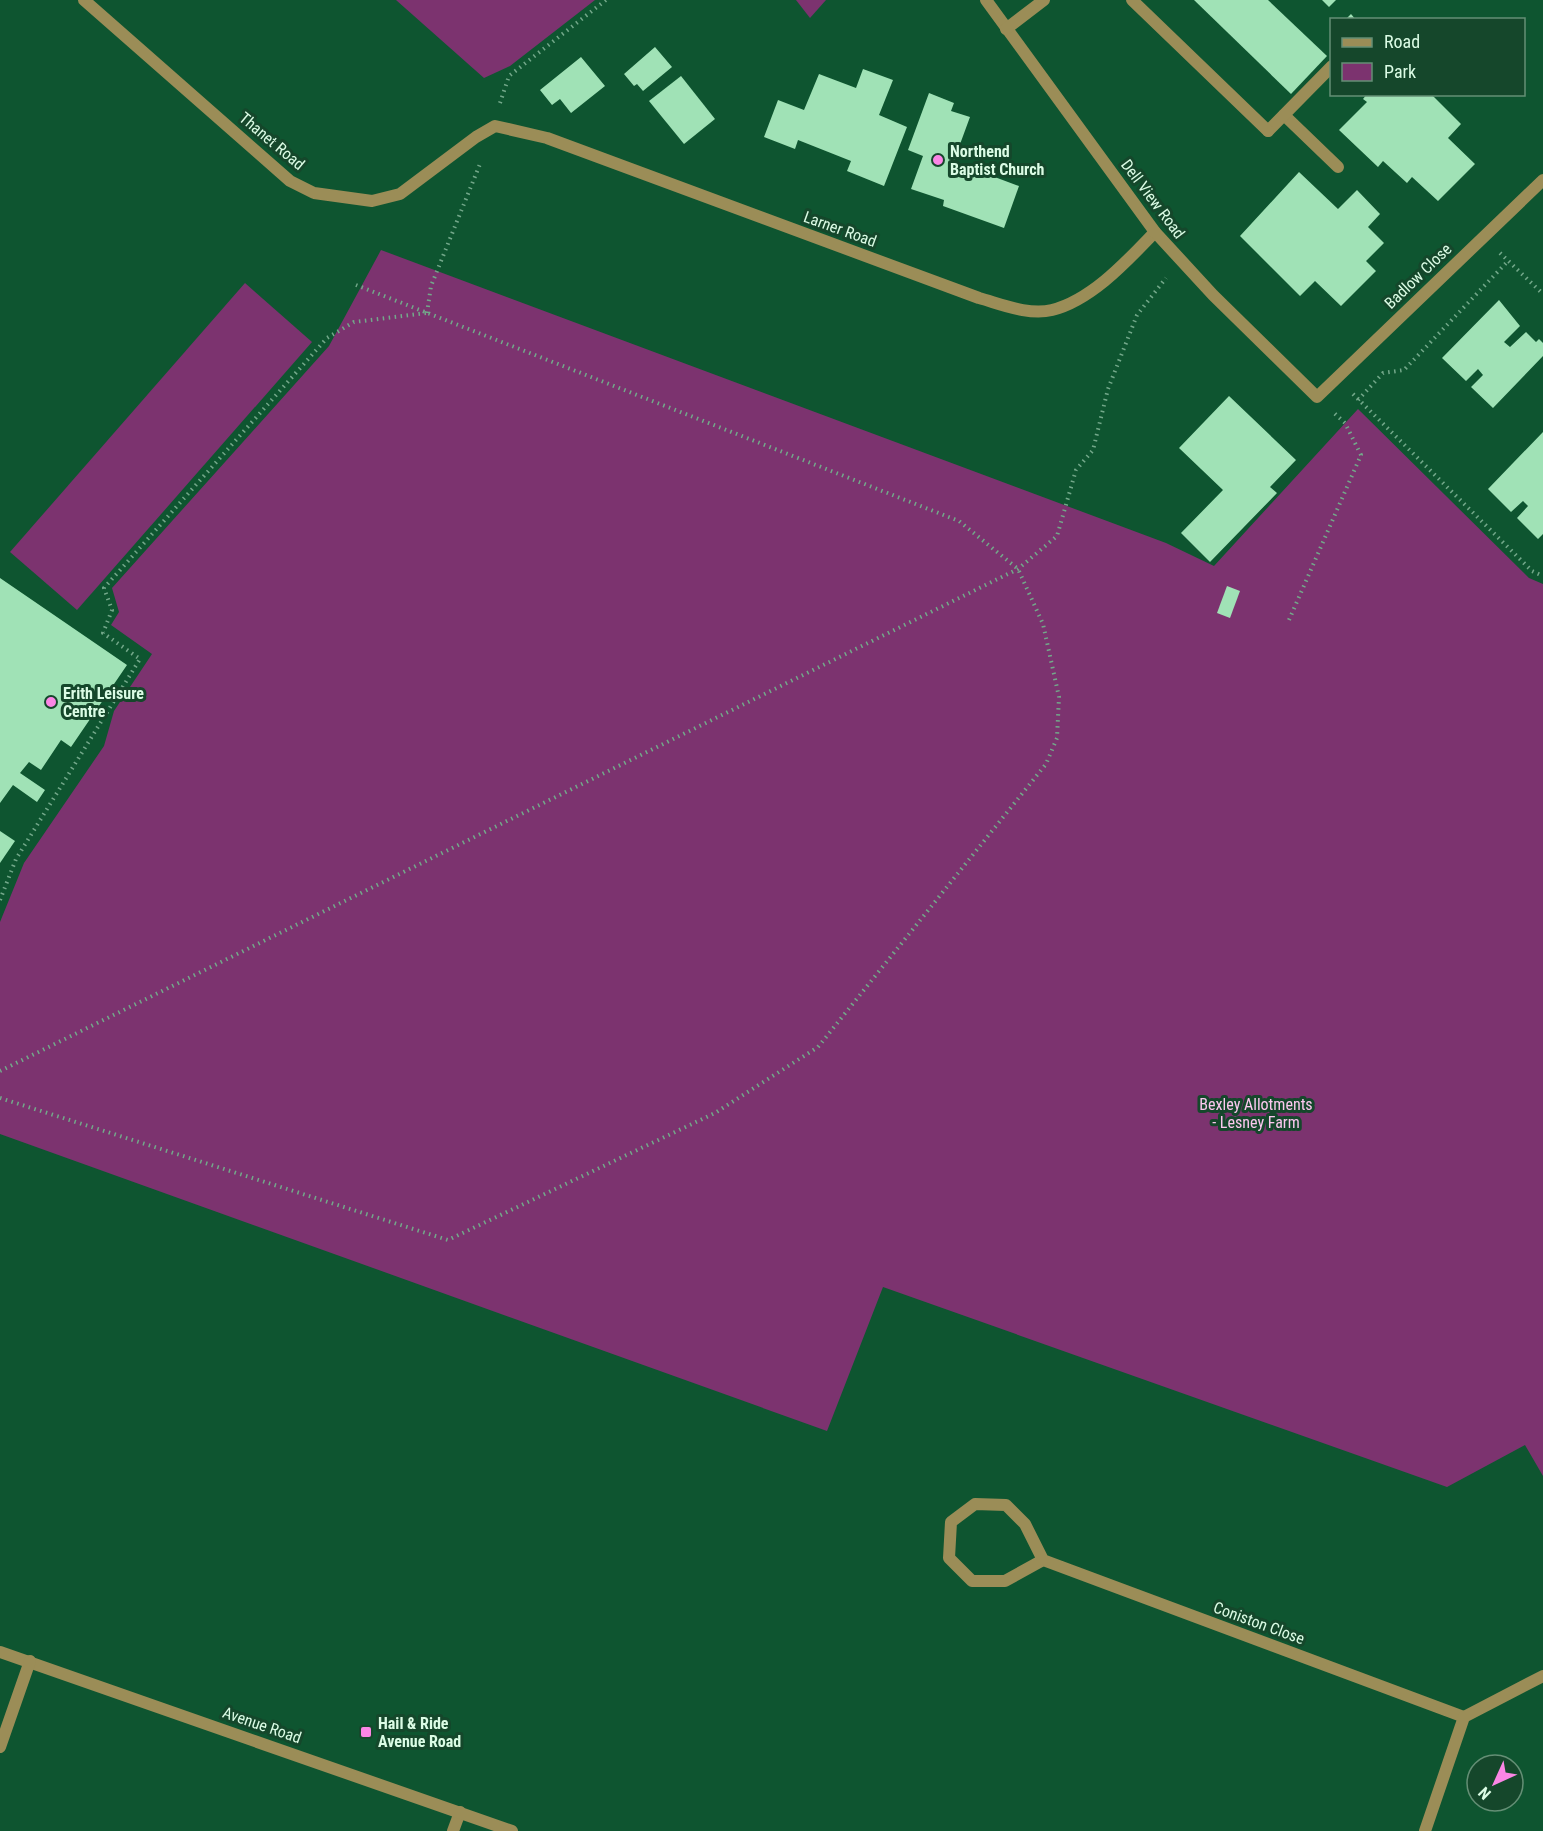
<svg xmlns="http://www.w3.org/2000/svg" width="1543" height="1831" font-family="'Roboto Condensed',sans-serif">
<style>
.green{fill:#7c336f}
.building{fill:#a0e2b6}
.lines{fill:none;stroke-linecap:round;stroke-linejoin:round}
.path{stroke:#73a88a;stroke-width:4;stroke-dasharray:1.5 4.5;stroke-linecap:butt}
.lane{stroke:#9b8d57;stroke-width:12}
.street{stroke:#9b8d57;stroke-width:12}
.poi-dot{fill:#fb86e5;stroke:#15472b;stroke-width:2}
.labels{text-anchor:middle;dominant-baseline:central;stroke-width:6;stroke-linejoin:round;paint-order:stroke}
.street-label{font-size:16px;fill:#dbfce5;stroke:#15472b}
.poi-label{font-size:16px;font-weight:bold;fill:#dbfce5;stroke:#15472b;text-anchor:start}
.park-label{font-size:16px;fill:#fcc8ef;stroke:#15472b}
</style>
<rect width="100%" height="100%" fill="#0e5530"/>
<g class="green">
<path d="M396,0H595L510,66L484,78Z"/>
<path d="M796,0H826L810,18Z"/>
<path d="M381,250L1166,543L1214,566L1358,409L1529,578L1543,584V1476L1525,1445L1447,1487L883,1287L827,1431L0,1134V922L24,863L104,746L114,711L152,654L111,625L119,612L112,588L329,346Z"/>
<path d="M245,283L312,342L77,610L10,552Z"/>
</g>
<g class="building">
<path d="M1194,0H1268L1327,56L1291,94Z"/>
<path d="M1322,0H1336L1329,7Z"/>
<path d="M1351,14L1356,20H1345Z"/>
<path d="M655,47L672,67L643,91L637,84L634,86L624,74Z"/>
<path d="M581,57L605,86L571,113L560,99L552,105L540,90Z"/>
<path d="M863,69L893,80L879,115L907,127L884,186L847,171L851,161L798,140L795,149L764,137L778,100L804,110L819,74L856,88Z"/>
<path d="M681,76L715,119L684,144L649,101Z"/>
<path d="M929,93L954,103L951,111L970,117L952,166L958,168L960,164L1019,186L1004,228L943,206L944,200L911,189L923,156L908,150Z"/>
<path d="M1367,94H1431L1461,124L1448,138L1475,164L1438,201L1412,177L1407,183L1383,161L1378,167L1339,130L1367,102L1363,99Z"/>
<path d="M1299,172L1338,209L1357,190L1380,214L1368,227L1384,243L1366,261L1376,271L1341,306L1315,281L1300,296L1240,236Z"/>
<path d="M1499,300L1520,326L1504,342L1510,347L1526,332L1536,342L1539,339L1543,343V356L1493,408L1471,387L1483,375L1478,369L1466,381L1442,358Z"/>
<path d="M1229,396L1296,460L1270,487L1277,493L1210,562L1181,533L1223,490L1179,448Z"/>
<path d="M1543,432V534L1538,539L1517,518L1528,506L1523,501L1511,512L1488,489Z"/>
<path d="M0,578L127,665L71,747L61,740L41,770L29,762L20,773L45,790L37,802L13,785L0,803Z"/>
<path d="M1227,586L1240,591L1230,618L1217,613Z"/>
<path d="M0,831L15,841L0,863Z"/>
</g>
<g class="lines">
<g class="path">
<path d="M500,103L509,76L606,0"/>
<path d="M1500,253L1543,294"/>
<path d="M427,313L431,286L480,164"/>
<path d="M1353,394L1532,571L1543,576"/>
<path d="M1358,400L1383,373L1404,370L1508,261"/>
<path d="M1289,620L1361,455L1345,423L1333,412"/>
<path d="M0,900L16,859L140,659L103,633L112,610L104,588L327,338L354,322L426,313"/>
<path d="M0,1071L1018,569L1057,536L1076,470L1093,450L1108,389L1137,315L1166,278"/>
<path d="M0,1098L448,1240L715,1113L818,1047L1046,764L1057,738L1059,697L1043,624L1018,569L959,521L356,285"/>
</g>
<g class="lane">
<path d="M1284,115L1338,167"/>
<path d="M1268,131L1332,66"/>
<path d="M453,1831L460,1812"/>
</g>
<g class="street">
<path d="M84,0L290,181L314,193L372,201L400,194L476,137L495,126L547,138L979,298C1001,304 1029,316 1052,310C1092,300 1128,260 1155,232"/>
<path d="M986,0L1155,232L1213,295L1317,397L1543,180"/>
<path d="M1132,0L1268,131"/>
<path d="M1006,29L1044,0"/>
<path d="M1043,1560L1005,1581H972L949,1558L951,1522L975,1504L1006,1505L1025,1524L1043,1560L1464,1717"/>
<path d="M0,1652L512,1831"/>
<path d="M0,1747L30,1661"/>
<path d="M1425,1831L1464,1717L1543,1676"/>
</g>
</g>
<g class="poi-dot">
<circle cx="938" cy="160" r="6"/>
<circle cx="51" cy="702" r="6"/>
<rect x="360" y="1726" width="12" height="12" rx="3"/>
</g>
<g class="labels">
<g class="street-label">
<text transform="translate(272 141) rotate(40)">Thanet Road</text>
<text transform="translate(1153 199) rotate(53)">Dell View Road</text>
<text transform="translate(840 229) rotate(20)">Larner Road</text>
<text transform="translate(1418 276) rotate(-44)">Badlow Close</text>
<text transform="translate(1259 1623) rotate(20)">Coniston Close</text>
<text transform="translate(262 1725) rotate(19)">Avenue Road</text>
</g>
<g class="poi-label">
<text x="950" y="151">Northend<tspan x="950" dy="18">Baptist Church</tspan></text>
<text x="63" y="693">Erith Leisure<tspan x="63" dy="18">Centre</tspan></text>
<text x="378" y="1723">Hail &amp; Ride<tspan x="378" dy="18">Avenue Road</tspan></text>
</g>
<g class="park-label">
<text x="1256" y="1104">Bexley Allotments<tspan x="1256" dy="18">- Lesney Farm</tspan></text>
</g>
</g>
<rect x="1330" y="18" width="195" height="78" fill="#15472b" stroke="#648f75" stroke-width="1.5"/>
<rect x="1342" y="38" width="30" height="9" fill="#9b8d57" stroke="#648f75" stroke-width="1.5"/>
<text x="1384" y="48" font-size="18" fill="#dbfce5">Road</text>
<rect x="1342" y="63" width="30" height="18" fill="#7c336f" stroke="#648f75" stroke-width="1.5"/>
<text x="1384" y="78" font-size="18" fill="#dbfce5">Park</text>
<g transform="translate(1495 1783) rotate(225)"><circle r="28" fill="#15472b" stroke="#648f75" stroke-width="1.5"/>
<path d="M0-4.5L10 22L0 15L-10 22Z" fill="#fb86e5"/>
<text y="-9" font-size="16" font-weight="bold" text-anchor="middle" fill="#dbfce5">N</text>
</g>
</svg>
